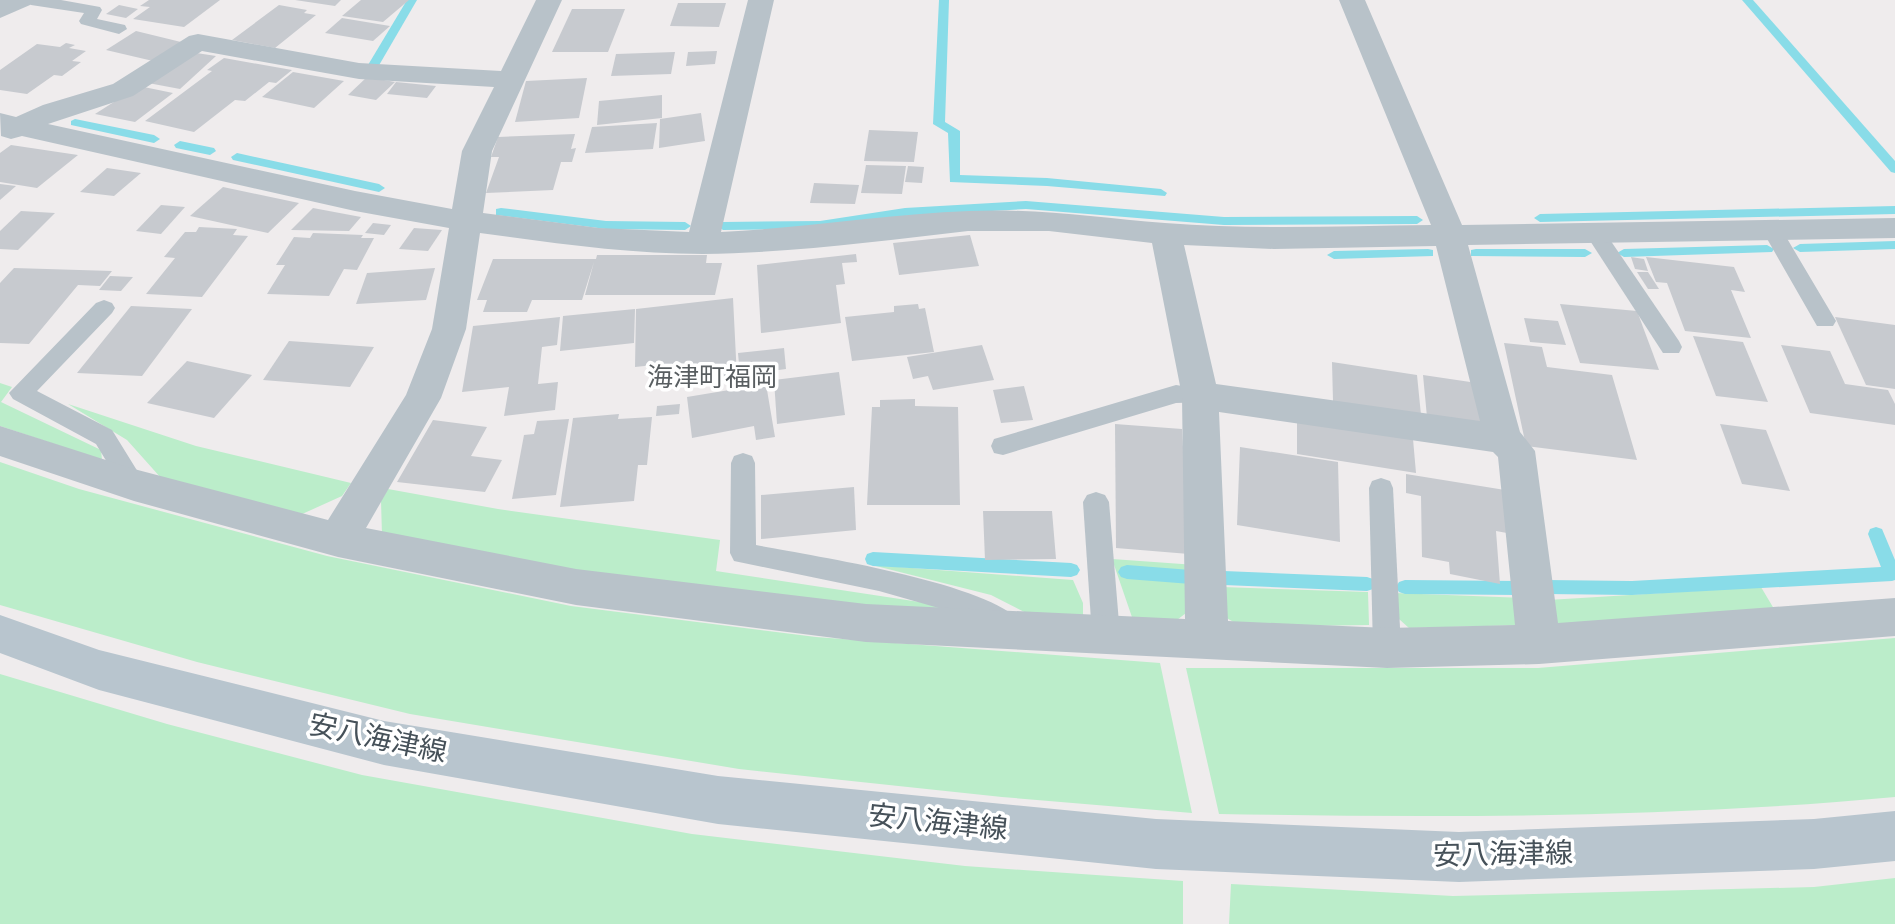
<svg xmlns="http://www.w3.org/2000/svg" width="1895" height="924" font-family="Karla,'Noto Sans JP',sans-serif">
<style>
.green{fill:#bbedca}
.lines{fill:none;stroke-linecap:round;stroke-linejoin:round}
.stream{fill:#89dce8;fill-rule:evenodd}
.building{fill:#c7cacf}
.service{fill:#b8c2c9;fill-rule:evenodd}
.minor{fill:#b8c2c9;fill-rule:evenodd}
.secondary{fill:#b8c5ce;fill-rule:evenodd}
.labels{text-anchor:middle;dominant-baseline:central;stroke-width:7;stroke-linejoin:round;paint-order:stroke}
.quarter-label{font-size:26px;fill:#595e61;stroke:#fff}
.near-street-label{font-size:28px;fill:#465159;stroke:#fff}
</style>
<rect width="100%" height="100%" fill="#efeced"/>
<g class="green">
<path d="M0,383L12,387L1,402L101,450L102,460L0,426Z"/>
<path d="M68,404L196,446L351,483L342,496L300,515L161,478L127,440Z"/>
<path d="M0,462L79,489L327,556L571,606L816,637L1160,663L1192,813L1002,797L739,769L410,714L197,662L0,605Z"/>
<path d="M388,489L498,509L720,540L716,571L946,606L944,615C755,595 568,574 382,535L381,501Z"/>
<path d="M1112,559L1196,565L1186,613L1173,623L1133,620Z"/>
<path d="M872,565L1073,580L1083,603V616L1034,617L991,595Z"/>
<path d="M1222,587L1368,592L1369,625L1242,627L1220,614Z"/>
<path d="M1761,587L1777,614L1554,627L1548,600Z"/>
<path d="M1395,593L1525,598V625L1409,628L1399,619Z"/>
<path d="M1895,638V797C1670,818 1445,818 1219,814L1186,668H1538Z"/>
<path d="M0,674L167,724L362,775L692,834L965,866L1183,881V924H0Z"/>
<path d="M1895,878V924H1229L1231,884L1453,896L1814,887Z"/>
</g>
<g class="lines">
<g class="stream">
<path d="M407,0H417L378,67H370L368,65Z"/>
<path d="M939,0H949L945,122L960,131V175L1047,178L1161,189L1167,193L1165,196L1047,186L950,182L948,133L933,124Z"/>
<path d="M1742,0H1753L1895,161V173L1891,172Z"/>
<path d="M75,119L154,135L160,139L154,143L71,125V121Z"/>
<path d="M180,141L214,148L216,151L210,155L176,148L174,145Z"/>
<path d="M237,153L379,184L385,188L379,192L233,160L231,157Z"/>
<path d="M1026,201L1224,217L1417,216L1423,220L1417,224L1224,225L1026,209L905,216L820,229L723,230L717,226L723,222L820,221L905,208Z"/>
<path d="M1895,206V214L1540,222L1534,218L1540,214Z"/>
<path d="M501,208L606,221L685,222L691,226L685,230L606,229L496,215V209Z"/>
<path d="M1895,241V249L1800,252L1793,248L1800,244Z"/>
<path d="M1767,245L1774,249L1772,252L1624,257L1617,253L1624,249Z"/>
<path d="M1428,249L1433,250V256L1334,259L1327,255L1334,251Z"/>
<path d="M1476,249H1585L1592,253L1585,257L1471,256V250Z"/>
<path d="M1876,527L1882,529L1895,560V580L1892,581L1632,595L1546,594L1540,592L1537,587L1540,582L1546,580L1632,581L1881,567L1868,534L1870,529Z"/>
<path d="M873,552L1071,563L1077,565L1080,570L1077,575L1071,577L873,566L867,564L865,559L867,554Z"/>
<path d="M1127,565L1191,570L1197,572L1200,577L1197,582L1191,584L1127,579L1121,577L1118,572L1121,567Z"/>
<path d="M1224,571L1367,577L1373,579L1376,584L1373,589L1367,591L1224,585L1218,583L1215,578L1218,573Z"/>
<path d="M1405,580L1519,581L1525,583L1528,588L1525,593L1519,595L1405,594L1399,592L1396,587L1399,582Z"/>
</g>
</g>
<g class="building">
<path d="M149,0H220L184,27L133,19L150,7L140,6Z"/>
<path d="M295,0H341L335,6Z"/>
<path d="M361,0H409L383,22L342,16Z"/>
<path d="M678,3H726L719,27L670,26Z"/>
<path d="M119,5L138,9L126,18L106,14Z"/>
<path d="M279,5L307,10L304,13L316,15L275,48L232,40Z"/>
<path d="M572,9H625L608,52H552Z"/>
<path d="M342,18L390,26L373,41L325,33Z"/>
<path d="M136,31L181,42L153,61L106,50Z"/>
<path d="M66,43L75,45L69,48L86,51L72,61L81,62L62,76L54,75L27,94L0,90V70L37,44L60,47Z"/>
<path d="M717,51L715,64L686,66L688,52Z"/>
<path d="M190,52L216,56L180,89L148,83Z"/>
<path d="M675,52L671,74L611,76L616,54Z"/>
<path d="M224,58L292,70L276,83L269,82L245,101L235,100L194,132L145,121L212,71L207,70Z"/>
<path d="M293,72L344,81L314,108L262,97Z"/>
<path d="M367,77L395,82L376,100L348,95Z"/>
<path d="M587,78L579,118L515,122L526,81Z"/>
<path d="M396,82L436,86L427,98L387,94Z"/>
<path d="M139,86L173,93L135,122L95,114Z"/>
<path d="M662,95V118L597,125L599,101Z"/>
<path d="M701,113L705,141L659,148L660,119Z"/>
<path d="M657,123L653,149L585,153L592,127Z"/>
<path d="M869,130L918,132L914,162L864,161Z"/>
<path d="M575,134L571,149L576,148L572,162H561L553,190L486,193L499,157H491L498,137Z"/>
<path d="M11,145L78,155L37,188L0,182V153Z"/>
<path d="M866,165L906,166L902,194L861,193Z"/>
<path d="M908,166L924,167L922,183L905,182Z"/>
<path d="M107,168L141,173L114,196L80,192Z"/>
<path d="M814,183L859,185L855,204L810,203Z"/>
<path d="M0,184L16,186L0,200Z"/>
<path d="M223,187L299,203L268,233L190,216Z"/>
<path d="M161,205L185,207L161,234L136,231Z"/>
<path d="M313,208L361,217L349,231L291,230Z"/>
<path d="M21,211L55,213L18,250L0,249V231Z"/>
<path d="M373,223L391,225L384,235L365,233Z"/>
<path d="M199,227L237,229L233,235L248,236L202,297L146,294L175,258L164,257L185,232H196Z"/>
<path d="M414,228L442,230L428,251L399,249Z"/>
<path d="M313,233L363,235L361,238H374L357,270L344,269L329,296L267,294L285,265H276L294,237L310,238Z"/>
<path d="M970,235L979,266L899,275L893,243Z"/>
<path d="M856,254L857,262L842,263L845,284L836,285L841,323L761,333L757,265Z"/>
<path d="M597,255H707L706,263H722L715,295H585L594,262L582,300H532L527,312H483L487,300H477L493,259H596Z"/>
<path d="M1631,257L1644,259L1648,271L1635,269Z"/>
<path d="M1646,257L1734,267L1745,292L1731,290L1751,338L1685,331L1667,283L1656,282Z"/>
<path d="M14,268L112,271L100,286L78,285L29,344L0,343V283Z"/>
<path d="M435,268L426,300L356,304L367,273Z"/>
<path d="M1637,272H1648L1659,289H1648Z"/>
<path d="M110,276L133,277L121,291L99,290Z"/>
<path d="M733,298L737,378L662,386L663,364L635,367L636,309Z"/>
<path d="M918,304L919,309L925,308L934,352L852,361L845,317L894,312V306Z"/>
<path d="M1560,304L1637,311L1659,370L1580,363Z"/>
<path d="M131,306L192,309L142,376L77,373Z"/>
<path d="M635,309L634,343L560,351L563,316Z"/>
<path d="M560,317L557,345L542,347L538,384L558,382L555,410L504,416L509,387L462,392L473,326Z"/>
<path d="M1835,317L1895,325V389L1866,385Z"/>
<path d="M1524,318L1558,321L1566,345L1530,342Z"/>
<path d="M1693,336L1743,342L1768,402L1716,396Z"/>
<path d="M289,341L374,347L350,387L263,380Z"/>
<path d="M1504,343L1542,347L1547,367L1612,375L1637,460L1526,446Z"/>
<path d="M982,345L994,380L933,390L928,376L913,379L907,357Z"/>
<path d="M1781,345L1830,351L1845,384L1888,390L1895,404V425L1810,413Z"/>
<path d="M784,348L786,369L740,375L738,353Z"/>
<path d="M187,361L252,375L214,418L147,403Z"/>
<path d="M1332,362L1417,375L1421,415L1333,401Z"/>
<path d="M839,372L845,415L777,424L774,380Z"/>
<path d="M1423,375L1477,383L1483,426L1427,417Z"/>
<path d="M766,384L775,437L756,440L754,426L692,438L687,397Z"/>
<path d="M1024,386L1033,420L1001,423L993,390Z"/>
<path d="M915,399V406L958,407L960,505H867L872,407H880V400Z"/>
<path d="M680,404L679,414L656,416L657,406Z"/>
<path d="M619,414L618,419L652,417L647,465H638L634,501L560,507L573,418Z"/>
<path d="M569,419L556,495L512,499L524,435L534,434L537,421Z"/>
<path d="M433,420L487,427L471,456L502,460L485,492L397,482Z"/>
<path d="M1297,421L1413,439L1416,473L1297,454Z"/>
<path d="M1115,424L1182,429L1189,554L1116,548Z"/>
<path d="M1720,424L1766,430L1790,491L1742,484Z"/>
<path d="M1240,447L1338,462L1340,542L1237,525Z"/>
<path d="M1406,474L1505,490L1507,533L1496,531L1500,584L1450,574L1449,562L1422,557L1421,496L1406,493Z"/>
<path d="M854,487L856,530L761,539V495Z"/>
<path d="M983,511H1052L1056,559L985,560Z"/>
</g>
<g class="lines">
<g class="service">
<path d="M23,0H61L100,7L102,10L97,19L125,25L127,29L119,34L81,24L79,21L84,13L31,5Z"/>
<path d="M1772,223L1779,225L1833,316L1836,321L1833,326H1817L1762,230Z"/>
<path d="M1595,226L1602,228L1679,341L1682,347L1679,353H1663L1585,233Z"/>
<path d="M104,300L112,303L115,308L112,313L37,391L112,430L146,485L143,492L134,495L125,492L96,444L13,399L9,393L96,303Z"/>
<path d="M1176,385L1208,390L1212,396L1208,402L1176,403L1003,455L994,453L991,446L994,439Z"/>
<path d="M743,453L752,456L755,463L756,545C807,555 1004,584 1025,628L1021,637L1011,640L974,618L879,591L734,561L730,553L731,463L734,456Z"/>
<path d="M1381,478L1390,481L1393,488L1401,648L1397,657L1387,661L1377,657L1373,648L1369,488L1372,481Z"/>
<path d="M1096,492L1105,495L1109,502L1120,635L1116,644L1106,647L1096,644L1092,635L1083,502L1087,495Z"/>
</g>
<g class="minor">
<path d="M0,0H34L30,5L0,18Z"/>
<path d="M536,0H562L492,151L483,213L599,228L689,232L748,0H774L721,232C804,228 886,214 969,211C1036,208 1099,218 1165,223C1253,230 1342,226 1431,225L1339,0H1365L1462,225L1895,218V238L1468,245L1520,432L1535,451L1558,623L1895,598V636L1539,664L1387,668L866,642L576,605L338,557L134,501L0,456V426L134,469L328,520L406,395L432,329L449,228L355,211L22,136L11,139L1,136L0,113L16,117L43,105L113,84L189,36L198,34L359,63L501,71ZM202,51L359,79L494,87L462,151L452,209L355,191L48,124L133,96ZM968,231H1049L1152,243L1182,396L1185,619L866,604L576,569L366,528L441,398L466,329L480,233C554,243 628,254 703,254C791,253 880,241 968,231ZM1184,245L1274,249L1436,246L1480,421L1216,384ZM1219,412L1493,452L1498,457L1515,625L1387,628L1228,621Z"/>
</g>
<path class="secondary" d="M0,615L99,650L384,721L718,776L1156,819L1459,832L1814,819L1895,811V861L1814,869L1459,882L1156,869L718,824L384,765L99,690L0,653Z"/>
</g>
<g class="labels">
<g class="quarter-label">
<text x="712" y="377">海津町福岡</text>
</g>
<g class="near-street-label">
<text transform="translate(378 738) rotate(12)">安八海津線</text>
<text transform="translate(938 822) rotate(6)">安八海津線</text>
<text transform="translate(1503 854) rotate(-1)">安八海津線</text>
</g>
</g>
</svg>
